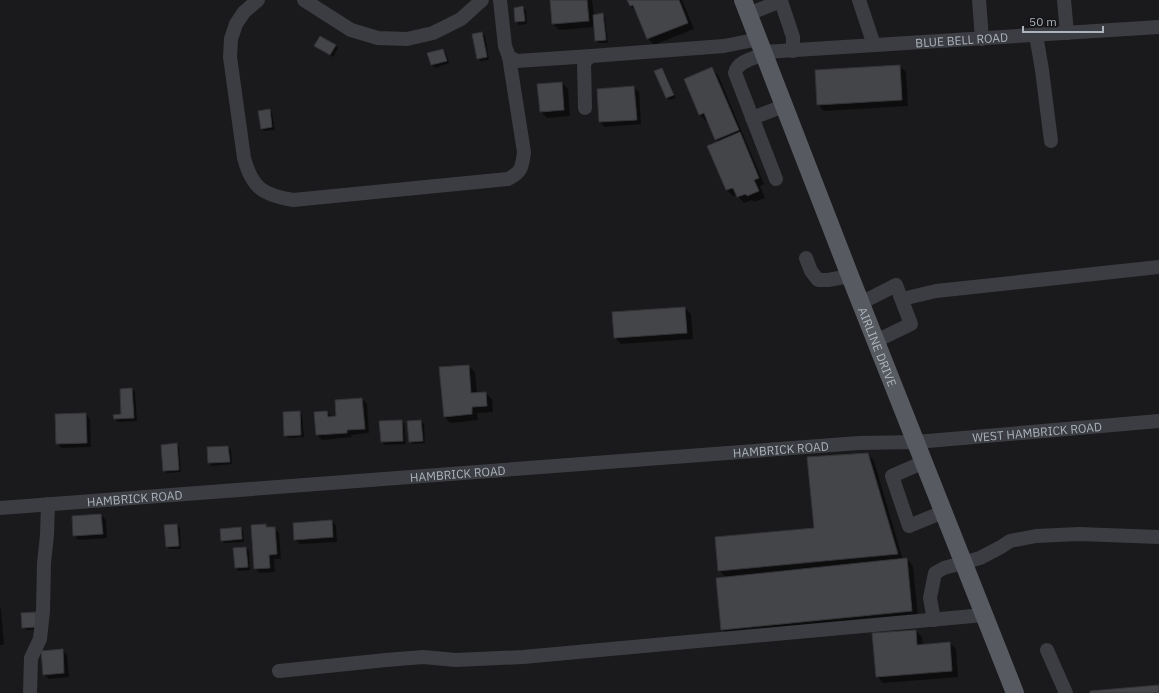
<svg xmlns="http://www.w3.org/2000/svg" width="1159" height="693" font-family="'IBM Plex Sans',sans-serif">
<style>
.shadow{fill:#0007}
.building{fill:#444549;stroke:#343438}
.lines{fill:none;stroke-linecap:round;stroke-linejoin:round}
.minor{stroke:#3b3d42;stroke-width:14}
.major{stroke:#575a61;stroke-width:18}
.labels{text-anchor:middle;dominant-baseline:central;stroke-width:3.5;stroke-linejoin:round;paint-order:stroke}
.street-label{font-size:12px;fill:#acb3bc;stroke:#151517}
</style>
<rect width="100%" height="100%" fill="#1a1a1c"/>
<g class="shadow">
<path d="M551,0H592L594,15H602L605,17L608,43H599L596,41L595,27L559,30L553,24Z"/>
<path d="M628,0H682L694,29L654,45L648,39L637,12L631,6Z"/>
<path d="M523,8L526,10L527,24L519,25L516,22Z"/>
<path d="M482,33L485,36L489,60L480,61L478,58Z"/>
<path d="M335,45L338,48L333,57L315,46Z"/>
<path d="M443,50L446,53L449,63L435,68L432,65L428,54Z"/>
<path d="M899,66L906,72L908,106L824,111L818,105Z"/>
<path d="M662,69L665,72L676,98L669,100L666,97Z"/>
<path d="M712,69L718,75L764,184L760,186L765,198L754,202L752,200L744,203L737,195L733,196L727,190L709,146L719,142L716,140L708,120L706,121L700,115Z"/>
<path d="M562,83L568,89L570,116L547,118L541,112Z"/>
<path d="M634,88L639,92L641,124L605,127L600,122Z"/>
<path d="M269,110L272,113L275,130L264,131L261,128Z"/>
<path d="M685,308L691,314L693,339L621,344L615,338Z"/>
<path d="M468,366L475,372L477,394L485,393L492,399L493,412L477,413L478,420L451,423L444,417Z"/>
<path d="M132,389L135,392L137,421L118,422L115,419V415H122Z"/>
<path d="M362,399L367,404L369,433L351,435L352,437L322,440L317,435L316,413L327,412L332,417H337Z"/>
<path d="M299,412L302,415L304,437L288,438L285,435Z"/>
<path d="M86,414L90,419L91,447L62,448L57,444Z"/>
<path d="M401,421L404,424L406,444L385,445L382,442L380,422Z"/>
<path d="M421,421L424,424L425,443L413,444L410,441Z"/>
<path d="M176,444L179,447L181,472L167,473L164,470Z"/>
<path d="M228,447L231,450L232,464L212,466L209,463Z"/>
<path d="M868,454L874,461L903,560L907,559L913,566L918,617L729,636L722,629L726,578L719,570L815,529Z"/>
<path d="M101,515L106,520L107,538L79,540L74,536Z"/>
<path d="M332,521L336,526L337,542L300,544L295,540Z"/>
<path d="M177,525L180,528L181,549H169L166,546Z"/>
<path d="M266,525L269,528H274L279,533L281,559H274L275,572L260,573L255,569Z"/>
<path d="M240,528L243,531L244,542L224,543L222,540Z"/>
<path d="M246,548L249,551L250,570L238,571L236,568Z"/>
<path d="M0,608L1,609L4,645H0Z"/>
<path d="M39,616L40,629L26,630L23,627Z"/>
<path d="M916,631L922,637L923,645L950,643L956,649L958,677L883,683L877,676Z"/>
<path d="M62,650L67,655L69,677L49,679L44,674Z"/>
</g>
<g class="building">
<path d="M550,0H587L589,21L552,24Z"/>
<path d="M627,0H679L688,23L647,39L633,5L630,6Z"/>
<path d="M523,6L525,21L515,22L514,8Z"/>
<path d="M603,13L606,40L595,41L593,15Z"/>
<path d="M482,32L487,57L477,59L472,34Z"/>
<path d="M320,36L336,45L330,55L314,46Z"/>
<path d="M443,49L447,61L431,65L427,53Z"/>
<path d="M900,65L902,100L817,105L815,70Z"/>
<path d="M712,67L739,130L715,140L704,113L699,115L684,79Z"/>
<path d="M662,68L674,95L666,98L654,71Z"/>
<path d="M562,82L564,110L540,112L537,84Z"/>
<path d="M634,86L637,120L599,122L597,89Z"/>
<path d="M270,109L272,127L261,129L258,111Z"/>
<path d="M740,132L759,178L754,180L759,191L747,196L746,194L737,197L733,188L726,190L707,146Z"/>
<path d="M685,307L687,333L614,338L612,312Z"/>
<path d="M469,365L471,393L486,392L487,406L472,407V414L444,417L439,367Z"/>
<path d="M132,388L134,418L114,419L113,415L121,414L120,389Z"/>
<path d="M362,398L365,429L347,430V433L316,435L314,412L327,411L328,417L336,416L335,400Z"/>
<path d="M300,411L301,435L284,436L283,412Z"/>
<path d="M86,413L87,443L56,444L55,414Z"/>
<path d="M402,420L403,441L381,442L379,421Z"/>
<path d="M421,420L423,441L409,442L407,421Z"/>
<path d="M177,443L179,470L163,471L161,445Z"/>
<path d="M228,446L230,462L208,463L207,447Z"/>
<path d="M868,453L898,554L718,571L715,537L814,528L807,457Z"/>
<path d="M101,514L103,534L73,536L72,516Z"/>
<path d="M332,520L333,537L294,540L293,523Z"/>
<path d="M177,524L179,546L166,547L164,525Z"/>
<path d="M266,524V527H275L277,554L269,555L270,568L254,569L251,525Z"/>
<path d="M241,527L242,539L221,541L220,529Z"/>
<path d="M246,547L248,567L235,568L233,548Z"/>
<path d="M907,558L912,611L721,630L716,578Z"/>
<path d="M36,612L37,627L22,628L21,613Z"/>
<path d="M916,630L917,645L950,642L952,671L876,677L872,633Z"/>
<path d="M63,649L64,673L43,675L41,651Z"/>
<path d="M1159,685V693H1090V691Z"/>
</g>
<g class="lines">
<g class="minor">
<path d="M258,0L244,12L236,24L231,39L230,57L244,158C252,188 263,195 293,200L508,179C522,172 522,167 524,152L509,57"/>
<path d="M304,0L351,30L378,38L407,39L433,33L461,19L482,0"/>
<path d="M500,0L505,46L509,57L517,61L591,56"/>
<path d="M859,0L874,45"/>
<path d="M979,0L982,39"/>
<path d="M1064,0L1067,33"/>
<path d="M748,14L781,1L793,37V51"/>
<path d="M1036,35L1042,70L1051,141"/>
<path id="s1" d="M764,52L1159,27"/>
<path d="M764,54C755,58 737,61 735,73L776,179"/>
<path d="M585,108L584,62L591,56L724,46L759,39"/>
<path d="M752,118L784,106"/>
<path d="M806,258L811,271L818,280H828L850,276"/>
<path d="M902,299L936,291L1159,267"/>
<path d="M861,303L896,285L911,324L876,341"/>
<path d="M924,462L892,476L909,526L943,512"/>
<path id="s2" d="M0,508L859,443L916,442L1159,421"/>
<path d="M934,620L930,598L935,573L944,568L980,558L1001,547L1010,541L1036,536L1079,534L1159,537"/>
<path d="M1047,650L1066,693"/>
<path d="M279,671L386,660L423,657L456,660L523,657L984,615"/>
<path d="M30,693L31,658L40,639L43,611L44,563L47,535L48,504"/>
</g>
<path class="major" id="s3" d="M743,0L850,276L1015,693"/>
</g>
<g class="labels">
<g class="street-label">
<text stroke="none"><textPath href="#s1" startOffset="198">BLUE BELL ROAD</textPath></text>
<text stroke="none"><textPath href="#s3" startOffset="372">AIRLINE DRIVE</textPath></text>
<text stroke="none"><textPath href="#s2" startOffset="1040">WEST HAMBRICK ROAD</textPath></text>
<text stroke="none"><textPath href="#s2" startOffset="783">HAMBRICK ROAD</textPath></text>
<text stroke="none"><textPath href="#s2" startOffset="459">HAMBRICK ROAD</textPath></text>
<text stroke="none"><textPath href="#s2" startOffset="135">HAMBRICK ROAD</textPath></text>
</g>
</g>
<path d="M1023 26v6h80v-6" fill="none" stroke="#acb3bc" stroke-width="2"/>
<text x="1029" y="26" font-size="12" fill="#acb3bc" stroke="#151517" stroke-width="3" paint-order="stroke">50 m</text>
</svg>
